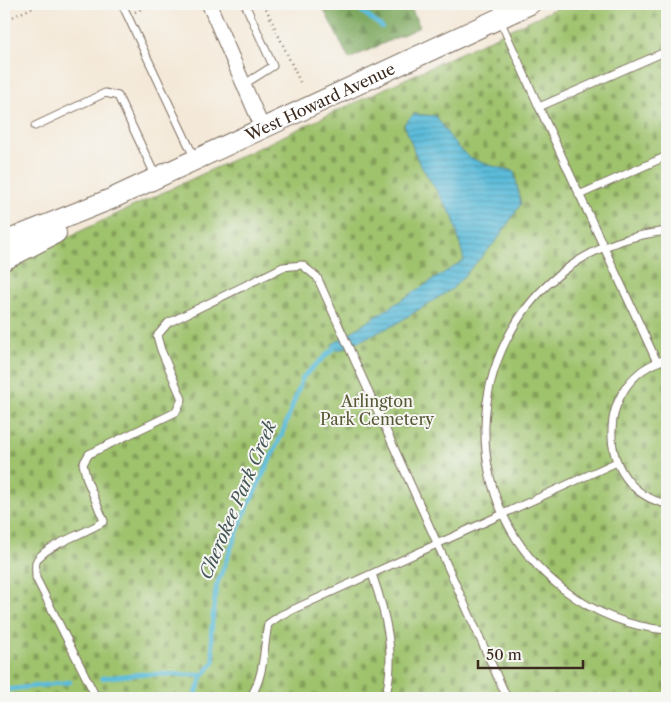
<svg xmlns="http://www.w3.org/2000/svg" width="671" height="702" font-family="'Libre Caslon Text',serif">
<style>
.forest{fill:url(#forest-firs);stroke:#5d6a3f}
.cemetery{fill:url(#cemetery-stones);stroke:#6d7646}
.water{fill:url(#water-rules);stroke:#4c737c}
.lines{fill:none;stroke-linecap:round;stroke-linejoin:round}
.stream{stroke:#5cbcda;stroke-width:4.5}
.lane-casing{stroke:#7c6d5f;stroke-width:9}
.street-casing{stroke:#7c6d5f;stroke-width:16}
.secondary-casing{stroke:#7c6d5f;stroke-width:22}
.path{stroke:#7c6d5f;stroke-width:2.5;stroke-dasharray:1 4;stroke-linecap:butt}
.lane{stroke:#fff;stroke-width:7}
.street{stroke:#fff;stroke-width:14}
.secondary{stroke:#fff;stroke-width:20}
.labels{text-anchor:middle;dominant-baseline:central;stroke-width:4;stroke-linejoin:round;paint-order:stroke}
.street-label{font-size:16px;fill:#3b2a1e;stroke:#f6f6f2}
.park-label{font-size:16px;fill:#595836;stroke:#f6f6f2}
.water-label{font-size:18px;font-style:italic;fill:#455656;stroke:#f6f6f2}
</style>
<defs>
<pattern id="forest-firs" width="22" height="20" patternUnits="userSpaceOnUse" patternTransform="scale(1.25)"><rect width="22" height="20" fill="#7fa960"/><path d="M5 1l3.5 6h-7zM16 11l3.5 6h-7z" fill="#698a4f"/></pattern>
<pattern id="cemetery-stones" width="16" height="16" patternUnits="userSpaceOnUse" patternTransform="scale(1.25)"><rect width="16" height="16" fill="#9fc36d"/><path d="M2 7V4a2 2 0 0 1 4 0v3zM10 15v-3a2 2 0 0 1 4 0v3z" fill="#839f59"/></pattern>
<pattern id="water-rules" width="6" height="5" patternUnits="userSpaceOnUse" patternTransform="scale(1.25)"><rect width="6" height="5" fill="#5cbcda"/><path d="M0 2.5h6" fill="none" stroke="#4d99b0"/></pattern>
</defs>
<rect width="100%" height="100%" fill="#f6f6f2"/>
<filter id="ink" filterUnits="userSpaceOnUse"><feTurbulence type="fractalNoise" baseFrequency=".02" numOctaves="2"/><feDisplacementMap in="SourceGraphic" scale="10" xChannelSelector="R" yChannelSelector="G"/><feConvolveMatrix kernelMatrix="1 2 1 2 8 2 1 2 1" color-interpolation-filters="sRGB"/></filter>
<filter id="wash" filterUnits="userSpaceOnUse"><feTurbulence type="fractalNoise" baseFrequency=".0096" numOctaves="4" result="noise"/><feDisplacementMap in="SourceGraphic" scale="20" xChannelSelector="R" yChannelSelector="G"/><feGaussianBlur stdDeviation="1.12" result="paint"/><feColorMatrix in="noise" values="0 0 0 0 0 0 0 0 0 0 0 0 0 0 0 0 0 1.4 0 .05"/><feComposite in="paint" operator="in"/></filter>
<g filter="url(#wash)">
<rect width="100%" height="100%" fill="#f4e9d8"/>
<path class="forest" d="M321,4H409L420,27L349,59Z"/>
<path class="cemetery" d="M565,4H667V698H4V267Z"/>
<path class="water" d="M414,114L436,116C462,156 466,161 514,171L521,204L497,240L452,289L394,325L338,351L331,345L464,260L453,217L418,161L404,124Z"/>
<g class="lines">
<g class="stream">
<path d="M366,4L361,11L382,27"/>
<path d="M102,678L141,674L203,675L214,662L211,634L216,587L243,517L282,434L303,377L334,348"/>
<path d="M4,690L70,682"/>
<path d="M194,698L203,675"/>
</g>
</g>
</g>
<g filter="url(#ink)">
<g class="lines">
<g class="lane-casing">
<g id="lane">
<path d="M122,4L195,159"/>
<path d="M498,4L499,18L539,107L667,51"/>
<path d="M243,85L273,66L245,4"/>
<path d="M539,107L657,362"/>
<path d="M35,126L105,93L118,96L156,177"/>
<path d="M579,195L667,156"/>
<path d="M667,231C632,235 598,246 569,267C460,345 456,508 563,589C593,612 629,627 667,630"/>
<path d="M667,359C594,378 593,488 667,504"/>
<path d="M372,574C386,614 397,656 385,698"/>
<path d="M95,695L36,578C36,573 35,567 36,562C42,546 88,533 104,521L87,480L83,464L89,454L176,412L182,399L161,350L157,336L168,323L283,267L302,265L317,277L507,698"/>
<path d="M87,698L95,695L120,698"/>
<path d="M250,698C265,675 263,650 268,624L281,615L617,462"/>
</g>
</g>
<g class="street-casing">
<path id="street" d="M209,4L262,127"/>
</g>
<g class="secondary-casing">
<g id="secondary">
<path id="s1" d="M4,242L111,199L530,4"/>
<path d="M4,260L56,233"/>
</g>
</g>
<g class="path">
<path d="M264,4L300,82"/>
<path d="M135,12L152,4"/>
<path d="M4,21L40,4"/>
</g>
<use href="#lane" class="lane"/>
<use href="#street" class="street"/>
<use href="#secondary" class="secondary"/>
</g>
</g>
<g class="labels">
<g class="street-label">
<text stroke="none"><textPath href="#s1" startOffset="346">West Howard Avenue</textPath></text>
</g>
<g class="park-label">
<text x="377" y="401">Arlington<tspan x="377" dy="18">Park Cemetery</tspan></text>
</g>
<g class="water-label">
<text transform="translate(238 500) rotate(-67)">Cherokee Park Creek</text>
</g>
</g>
<rect width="671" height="702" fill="none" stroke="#f6f6f2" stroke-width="20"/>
<path d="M478 660v8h105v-8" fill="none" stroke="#3b2a1e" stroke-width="2.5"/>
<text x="486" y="660" font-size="15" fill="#3b2a1e" stroke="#f6f6f2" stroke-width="4" paint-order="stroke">50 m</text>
</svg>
